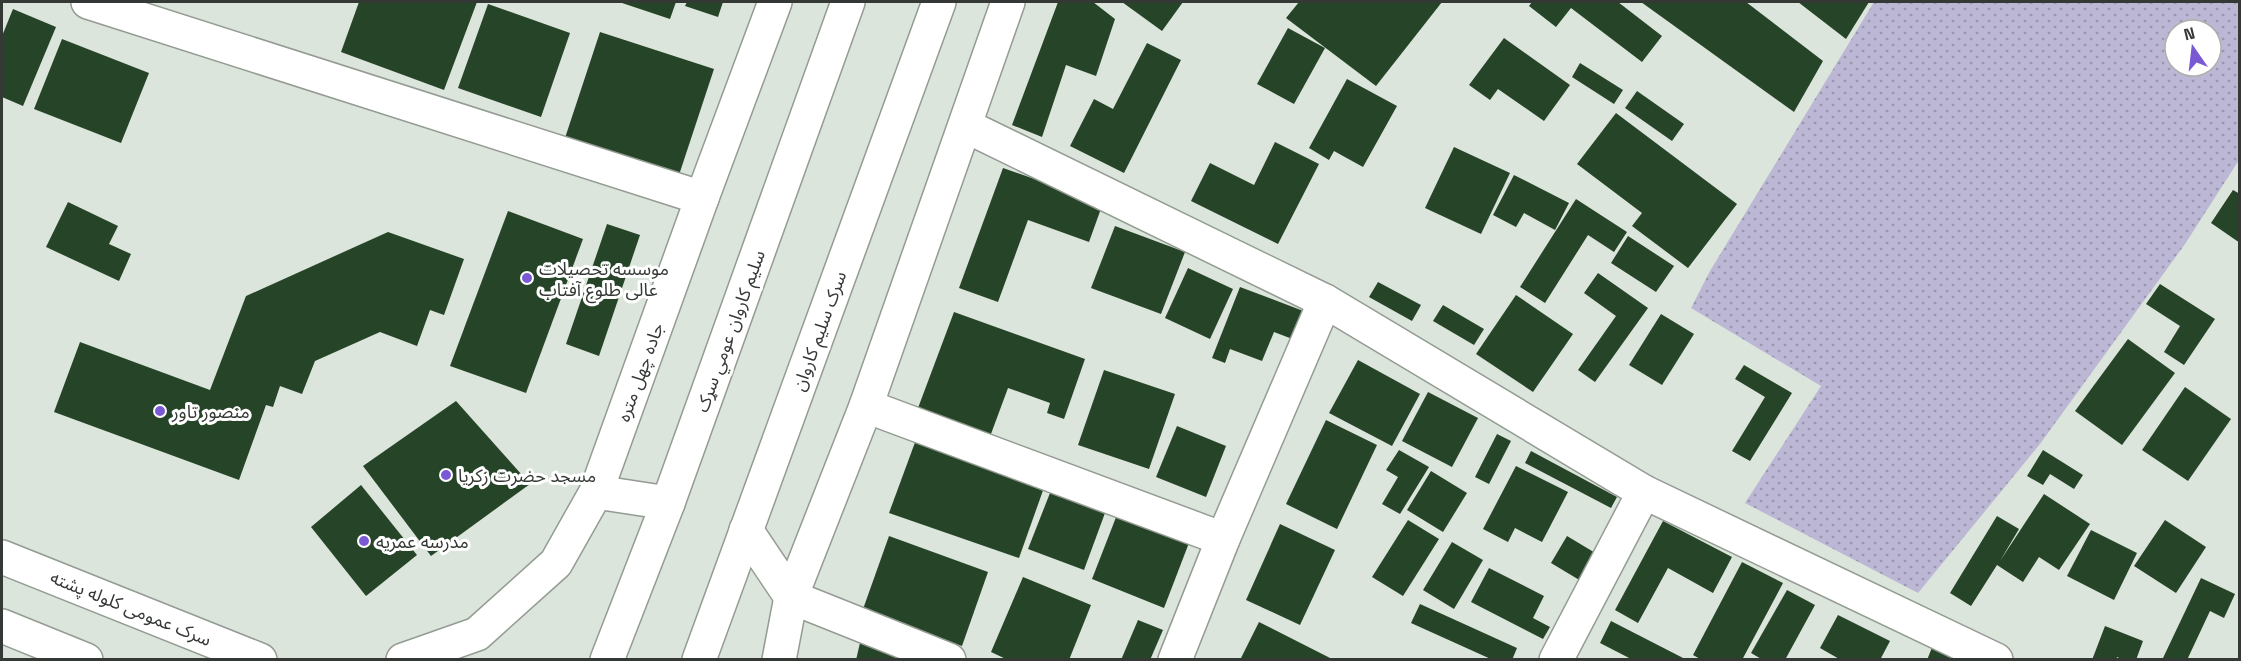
<svg xmlns="http://www.w3.org/2000/svg" width="2241" height="661" font-family="'Space Grotesk','Noto Sans Arabic',sans-serif">
<style>
.grass{fill:url(#grass-dots);fill-rule:evenodd}
.building{fill:#264427}
.lines{fill:none;stroke-linecap:round;stroke-linejoin:round}
.minor-casing{stroke:#939b92;stroke-width:36}
.tertiary-casing{stroke:#939b92;stroke-width:36}
.secondary-casing{stroke:#939b92;stroke-width:36}
.primary-casing{stroke:#939b92;stroke-width:36}
.minor{stroke:#fff;stroke-width:33}
.tertiary{stroke:#fff;stroke-width:33}
.secondary{stroke:#fff;stroke-width:33}
.primary{stroke:#fff;stroke-width:33}
.poi-dot{fill:#7a5ad4;stroke:#fff;stroke-width:2}
.labels{text-anchor:middle;dominant-baseline:central;stroke-width:6;stroke-linejoin:round;paint-order:stroke}
.poi-label{font-size:18px;fill:#353935;stroke:#fff;text-anchor:start}
.street-label{font-size:18px;fill:#353935;stroke:#fff}
</style>
<defs>
<pattern id="grass-dots" width="8" height="8" patternUnits="userSpaceOnUse" patternTransform="scale(1.5)"><rect width="8" height="8" fill="#bbb7d4"/><path d="M2 2h.1M6 6h.1" fill="none" stroke="#9996ad" stroke-width="1.8" stroke-linecap="round"/></pattern>
</defs>
<rect width="100%" height="100%" fill="#dce5dc"/>
<path class="grass" d="M1874,2H2239V160L2185,244L2040,444L1918,593L1745,503L1821,386L1691,308L1710,271ZM2175,30H2211V66H2175Z"/>
<g class="building">
<path d="M359,2H477L444,90L341,52Z"/>
<path d="M619,2H676L670,19Z"/>
<path d="M687,2H723L718,17L685,6Z"/>
<path d="M1058,2H1093L1115,19L1096,76L1066,65L1042,137L1012,125Z"/>
<path d="M1122,2H1183L1162,31Z"/>
<path d="M1299,2H1442L1376,86L1286,18Z"/>
<path d="M1532,2H1618L1662,36L1642,62L1571,8L1556,27L1529,6Z"/>
<path d="M1641,2H1746L1823,61L1794,112Z"/>
<path d="M1798,2H1869L1846,39Z"/>
<path d="M488,4L570,33L541,117L458,88Z"/>
<path d="M13,9L56,27L23,106L2,97V36Z"/>
<path d="M1288,28L1325,48L1294,104L1257,84Z"/>
<path d="M600,32L714,69L678,178L564,141Z"/>
<path d="M1504,38L1570,85L1544,121L1498,89L1490,100L1469,85Z"/>
<path d="M62,39L149,73L121,143L34,109Z"/>
<path d="M1147,43L1181,60L1124,173L1070,146L1094,99L1113,109Z"/>
<path d="M1580,63L1623,90L1614,104L1572,77Z"/>
<path d="M1347,79L1397,106L1363,167L1334,151L1329,160L1309,148Z"/>
<path d="M1637,91L1684,124L1672,141L1625,108Z"/>
<path d="M1616,113L1737,204L1688,268L1632,226L1642,213L1577,164Z"/>
<path d="M1275,142L1319,164L1278,244L1191,201L1210,163L1254,185Z"/>
<path d="M1454,147L1510,173L1481,234L1425,208Z"/>
<path d="M1003,168L1103,203L1089,242L1028,220L998,302L959,288Z"/>
<path d="M1514,175L1569,203L1555,230L1524,213L1516,227L1493,215Z"/>
<path d="M2233,190L2240,194V243L2211,223Z"/>
<path d="M1576,199L1627,232L1614,252L1588,235L1545,303L1520,287Z"/>
<path d="M68,202L118,226L109,244L131,254L119,281L46,247Z"/>
<path d="M508,211L583,239L526,393L450,366Z"/>
<path d="M607,224L640,235L599,356L566,344Z"/>
<path d="M1115,226L1185,252L1161,314L1091,288Z"/>
<path d="M388,232L464,259L444,315L430,310L417,346L380,332L315,361L302,394L280,386L273,407L266,405L239,480L54,412L80,342L210,390L246,296Z"/>
<path d="M1628,236L1674,266L1656,292L1611,263Z"/>
<path d="M1188,268L1233,289L1210,339L1165,318Z"/>
<path d="M1598,273L1648,308L1595,382L1578,370L1616,316L1584,293Z"/>
<path d="M1378,282L1421,305L1412,321L1369,297Z"/>
<path d="M2160,284L2215,319L2184,365L2164,352L2180,326L2146,304Z"/>
<path d="M1240,287L1306,312L1295,340L1274,332L1262,361L1230,349L1225,363L1212,358Z"/>
<path d="M1516,295L1573,334L1533,392L1476,354Z"/>
<path d="M1443,305L1484,329L1474,345L1433,321Z"/>
<path d="M954,312L1085,359L1064,419L1047,413L1050,403L1008,388L988,442L915,416Z"/>
<path d="M1661,314L1694,334L1662,385L1629,365Z"/>
<path d="M2128,339L2175,373L2122,445L2075,411Z"/>
<path d="M1358,360L1420,394L1392,446L1329,413Z"/>
<path d="M1744,365L1792,393L1750,461L1732,451L1765,397L1735,379Z"/>
<path d="M1104,370L1175,394L1149,469L1078,445Z"/>
<path d="M2185,387L2231,419L2188,481L2142,450Z"/>
<path d="M1428,392L1478,418L1452,467L1402,441Z"/>
<path d="M456,401L530,484L431,556L363,466Z"/>
<path d="M1326,420L1377,445L1337,529L1286,504Z"/>
<path d="M1177,426L1226,446L1206,497L1156,477Z"/>
<path d="M1497,434L1511,441L1489,484L1475,477Z"/>
<path d="M917,437L1046,482L1019,558L889,513Z"/>
<path d="M1399,450L1429,467L1400,514L1382,504L1398,477L1386,470Z"/>
<path d="M2043,450L2083,475L2074,489L2050,474L2043,485L2027,476Z"/>
<path d="M1531,451L1617,497L1611,508L1525,463Z"/>
<path d="M1516,466L1568,492L1542,542L1515,528L1508,542L1483,529Z"/>
<path d="M1431,471L1467,493L1443,532L1407,510Z"/>
<path d="M361,485L417,555L366,596L311,527Z"/>
<path d="M1050,493L1105,513L1084,570L1028,549Z"/>
<path d="M2044,494L2090,524L2059,570L2039,557L2023,582L1997,565L1971,606L1950,593L1997,516L2019,529L2000,561Z"/>
<path d="M1120,507L1192,535L1164,608L1092,579Z"/>
<path d="M1408,520L1439,539L1403,596L1372,577Z"/>
<path d="M2165,520L2206,547L2176,593L2134,566Z"/>
<path d="M1663,521L1732,557L1713,593L1668,568L1638,623L1615,610Z"/>
<path d="M1280,524L1335,550L1300,625L1246,600Z"/>
<path d="M2091,530L2137,553L2114,600L2067,576Z"/>
<path d="M889,536L988,572L962,646L862,612Z"/>
<path d="M1567,536L1597,554L1581,581L1551,563Z"/>
<path d="M1452,542L1483,560L1454,609L1423,590Z"/>
<path d="M1742,562L1783,583L1742,660H1702L1693,655Z"/>
<path d="M1489,568L1544,596L1533,618L1550,627L1543,639L1471,602Z"/>
<path d="M1023,577L1091,605L1069,660H1008L991,652Z"/>
<path d="M2201,578L2235,594L2224,618L2210,611L2187,660H2165L2163,658Z"/>
<path d="M1787,590L1815,605L1785,660H1763L1751,653Z"/>
<path d="M1420,604L1517,648L1512,660H1493L1411,623Z"/>
<path d="M1838,615L1890,641L1880,660H1841L1820,648Z"/>
<path d="M1138,620L1163,630L1150,660H1121Z"/>
<path d="M1611,621L1687,660H1633L1600,643Z"/>
<path d="M1259,622L1334,660H1240Z"/>
<path d="M2105,626L2143,641L2136,660H2123L2117,657L2116,660H2092Z"/>
<path d="M863,630L928,660H856Z"/>
<path d="M1933,645L1967,660H1927Z"/>
</g>
<g class="lines">
<g class="minor-casing">
<g id="minor">
<path d="M88,2L702,198"/>
<path d="M966,126L1325,301L1644,492L1996,660"/>
<path d="M866,406L1223,539"/>
<path d="M791,597L949,660"/>
<path d="M1175,660L1223,539L1325,301"/>
<path d="M1556,660L1644,492"/>
</g>
</g>
<g class="tertiary-casing">
<g id="tertiary">
<path d="M403,660L477,634L556,563L596,492L702,198L775,2"/>
<path d="M779,660L791,597L866,406L1008,2"/>
</g>
</g>
<g class="secondary-casing">
<g id="secondary">
<path d="M2,557L260,660"/>
<path d="M2,626L86,660"/>
</g>
</g>
<g class="primary-casing">
<g id="primary">
<path d="M596,492L668,503"/>
<path d="M746,530L791,597"/>
<path d="M607,660L668,503L848,2"/>
<path d="M699,660L939,2"/>
</g>
</g>
<use href="#minor" class="minor"/>
<use href="#tertiary" class="tertiary"/>
<use href="#secondary" class="secondary"/>
<use href="#primary" class="primary"/>
</g>
<g class="poi-dot">
<circle cx="527" cy="278" r="6"/>
<circle cx="160" cy="411" r="6"/>
<circle cx="446" cy="475" r="6"/>
<circle cx="364" cy="541" r="6"/>
</g>
<g class="labels">
<g class="poi-label">
<text x="539" y="268">موسسه تحصیلات<tspan x="539" dy="21">عالی طلوع آفتاب</tspan></text>
<text x="172" y="411">منصور تاور</text>
<text x="458" y="475">مسجد حضرت زکریا</text>
<text x="376" y="541">مدرسه عمریه</text>
</g>
<g class="street-label">
<text transform="translate(730 331) rotate(-70)">سلیم کاروان عومي سړک</text>
<text transform="translate(819 331) rotate(-70)">سرک سلیم کاروان</text>
<text transform="translate(640 372) rotate(-70)">جاده چهل متره</text>
<text transform="translate(131 608) rotate(22)">سرک عمومی کلوله پشته</text>
</g>
</g>
<rect width="2241" height="661" fill="none" stroke="#353935" stroke-width="6"/>
<g transform="translate(2193 48) rotate(346)"><circle r="28" fill="#ffffff" stroke="#aeb0ae" stroke-width="1.5"/>
<path d="M0-4.5L10 22L0 15L-10 22Z" fill="#7a5ad4"/>
<text y="-9" font-size="16" font-weight="bold" text-anchor="middle" fill="#353935">N</text>
</g>
</svg>
